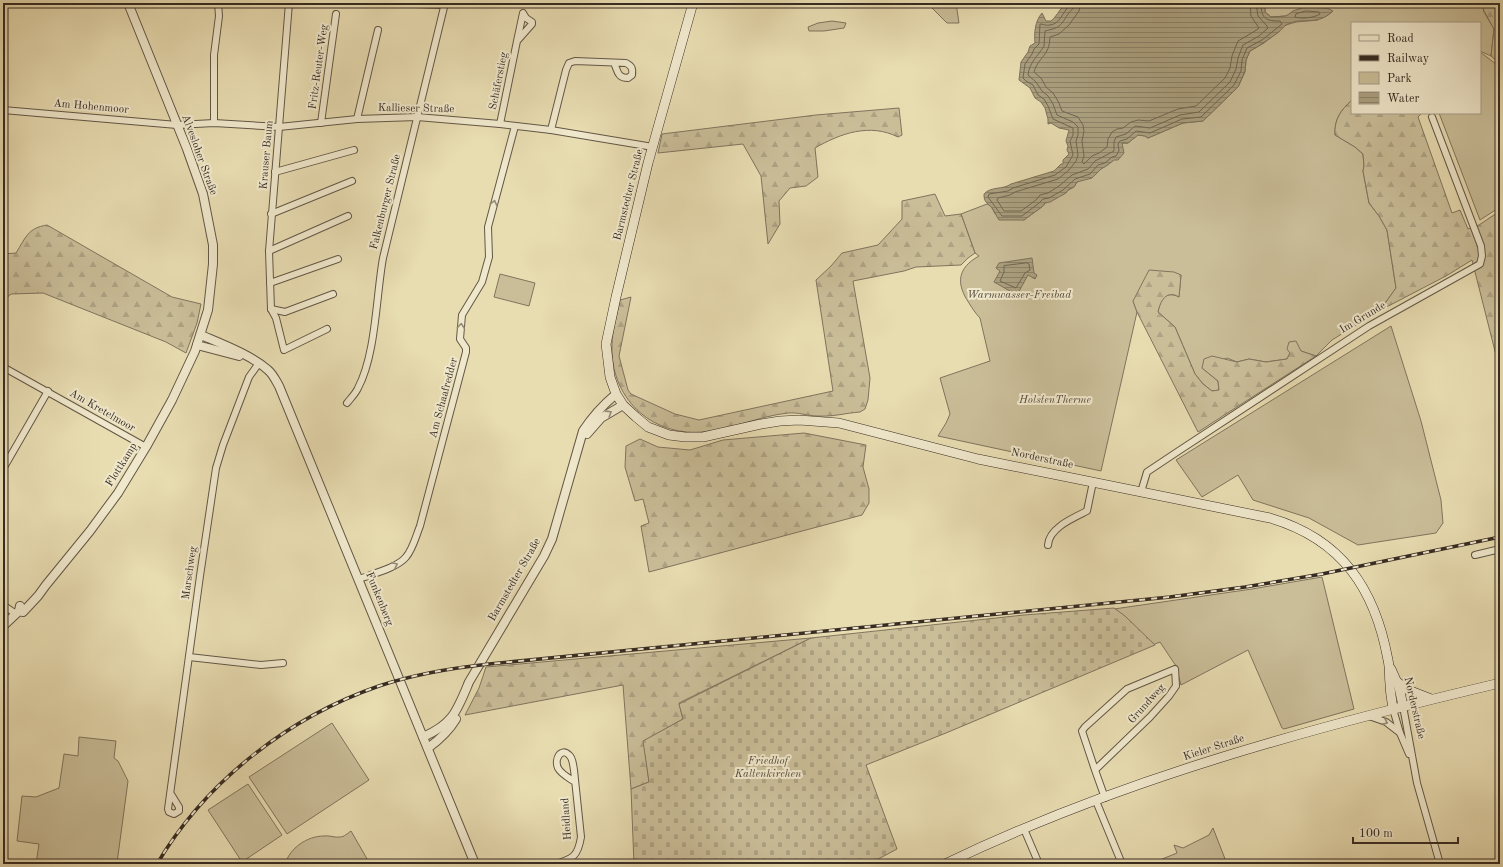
<svg xmlns="http://www.w3.org/2000/svg" width="1503" height="867" font-family="'Old Standard TT',serif">
<style>
.green{fill:#cabe99;stroke:#80745e}
.forest{fill:url(#forest-firs);stroke:#80745e}
.cemetery{fill:url(#cemetery-stones);stroke:#80745e}
.water{fill:url(#water-rules);stroke:#7c715a}
.lines{fill:none;stroke-linecap:round;stroke-linejoin:round}
.shore{stroke:#706651;stroke-width:1}
.minor-casing{stroke:#625746;stroke-width:8}
.tertiary-casing{stroke:#625746;stroke-width:10}
.secondary-casing{stroke:#362b22;stroke-width:10}
.minor{stroke:#f0e8cc;stroke-width:6}
.tertiary{stroke:#f0e8cc;stroke-width:8}
.secondary{stroke:#f0e8cc;stroke-width:9}
.rail-casing{stroke:#362b22;stroke-width:3.5}
.rail{stroke:#f0e8cc;stroke-width:2;stroke-dasharray:6;stroke-linecap:butt}
.oneway{stroke:#938a77}
.labels{text-anchor:middle;dominant-baseline:central;stroke-width:4;stroke-linejoin:round;paint-order:stroke}
.street-label{font-size:11px;fill:#362b22;stroke:#f0e8cc}
.park-label{font-size:11px;font-style:italic;fill:#54483a;stroke:#f0e8cc}
</style>
<defs>
<pattern id="forest-firs" width="22" height="20" patternUnits="userSpaceOnUse"><rect width="22" height="20" fill="#cabe99"/><path d="M5 1l3.5 6h-7zM16 11l3.5 6h-7z" fill="#aea384"/></pattern>
<pattern id="cemetery-stones" width="16" height="16" patternUnits="userSpaceOnUse"><rect width="16" height="16" fill="#cabe99"/><path d="M2 7V4a2 2 0 0 1 4 0v3zM10 15v-3a2 2 0 0 1 4 0v3z" fill="#aea384"/></pattern>
<pattern id="water-rules" width="6" height="5" patternUnits="userSpaceOnUse"><rect width="6" height="5" fill="#aba080"/><path d="M0 2.5h6" fill="none" stroke="#8c8368"/></pattern>
</defs>
<rect width="100%" height="100%" fill="#e8dcb1"/>
<filter id="stains"><feTurbulence type="fractalNoise" baseFrequency=".005" numOctaves="4"/><feColorMatrix values="0 0 0 0 .2 0 0 0 0 .09 0 0 0 0 .02 0 0 0 .5 -.17"/></filter>
<radialGradient id="worn" r=".72"><stop offset=".6" stop-color="#630" stop-opacity="0"/><stop offset="1" stop-color="#630" stop-opacity=".3"/></radialGradient>
<g class="green">
<path d="M927,3H956L959,23H947Z"/>
<path d="M1265,3H1482L1484,12L1494,29L1491,56L1480,51V23H1352V100C1341,110 1334,119 1335,135L1355,147L1363,154L1364,166L1363,171L1369,203L1379,216L1387,230L1396,288L1386,302L1375,313L1332,340L1316,356L1301,351L1290,353L1287,359L1266,362L1249,359L1237,362L1227,358L1202,368L1218,381L1219,390L1212,391L1203,384L1195,374L1175,327L1158,312C1160,301 1165,290 1179,297L1181,275L1133,301L1137,312L1101,471L938,436L946,423L950,414L940,378L990,361L980,318C976,314 972,308 969,303C956,284 957,268 979,256L975,253L961,214L987,204L991,206L995,214L1024,220L1043,206L1045,203L1074,187L1077,182L1097,173L1101,169L1106,166L1114,160L1122,143H1128L1138,135L1145,136L1148,138L1183,123L1203,121L1238,87L1245,72L1246,60L1250,51L1264,43L1286,25L1296,22L1318,20L1327,8L1305,7L1294,11L1286,16L1271,17L1265,12Z"/>
<path d="M832,21L846,23L844,28L824,31H809L808,27L818,23Z"/>
<path d="M1480,52L1500,67V207L1480,220L1439,113H1480Z"/>
<path d="M500,274L535,283L529,306L494,297Z"/>
<path d="M1391,326L1421,421L1441,500L1443,523L1436,533L1358,545L1309,518L1253,500L1238,475L1202,497L1176,460Z"/>
<path d="M1322,577L1354,709L1284,729L1282,728L1248,650L1181,685L1176,666L1160,642L1067,680L1114,609L1252,589Z"/>
<path d="M332,723L369,780L287,834L249,777Z"/>
<path d="M79,737L116,741L114,758L118,761L128,781L117,863L122,864H36L39,844L17,841L22,796L36,797L59,788L64,754L78,756Z"/>
<path d="M248,784L282,835L242,862L208,810Z"/>
<path d="M1213,828L1227,864H1150L1177,853L1174,845L1183,848L1209,835Z"/>
<path d="M351,831L370,864H285C290,848 307,836 324,836C329,835 335,838 340,837C344,837 348,833 351,831Z"/>
</g>
<g class="forest">
<path d="M1482,3H1500V64L1491,56L1494,29L1484,11Z"/>
<path d="M1352,100V113H1422L1418,117L1452,213L1460,210L1468,229L1479,225L1500,211V371L1472,260L1446,276L1375,313L1386,302L1396,288L1387,230L1379,216L1369,203L1363,171L1364,166L1363,154L1355,147L1335,135C1334,119 1341,110 1352,100Z"/>
<path d="M899,108L902,135L898,137C870,123 841,133 815,148L818,177L806,186L790,188L779,201L780,224L768,244L761,176L743,144L658,153L662,134L816,115Z"/>
<path d="M935,194L945,216L961,214L975,253L968,258L961,265L916,267L904,271L853,281L870,378L868,400L865,409L860,412C846,413 832,417 818,416C808,416 798,412 788,413C759,416 730,430 702,432C650,436 610,397 612,345C612,330 617,315 620,300L631,297L619,356L628,390L631,394L675,414L699,420L833,391L816,280L831,266L842,253L878,245L902,219V201Z"/>
<path d="M47,225L172,297L201,304L197,323L186,353L166,342L43,293L11,294L3,301V254L16,253C26,237 28,228 47,225Z"/>
<path d="M1149,270L1174,272L1181,275L1179,297C1166,289 1160,302 1158,312L1175,327L1195,374L1203,384L1212,391L1219,390L1218,381L1202,368L1204,359L1212,356L1237,362L1249,359L1266,362L1287,359L1290,353L1287,349L1289,342L1296,341L1301,351L1316,356L1198,432L1137,312L1133,301Z"/>
<path d="M804,433L866,445L863,467L869,489V503L862,515L649,572L641,526L649,523L643,499L635,501L625,467L626,446L640,439L658,447L690,450L723,440Z"/>
<path d="M811,638L679,703L683,719L644,741L649,782L631,789L623,685L465,715L479,688L486,667Z"/>
</g>
<path class="cemetery" d="M1114,608L1125,616L1155,645L946,733L866,765L897,849L869,864H634L631,789L649,782L643,741L683,719L679,704L811,638L1024,615Z"/>
<g class="water">
<path d="M1068,3H1265V12L1271,17L1286,16L1293,11L1305,7L1327,8L1333,11C1317,27 1300,16 1286,25C1283,27 1281,30 1279,32C1269,39 1261,45 1250,51L1246,60L1245,71L1238,87L1203,121L1183,123L1148,138L1145,136L1138,135L1128,143H1122L1124,153L1118,160H1114L1106,166L1101,169L1092,178L1077,182L1074,187L1069,189L1066,193L1050,202L1045,203L1043,206L1024,220H999C996,216 995,211 992,208C987,202 984,203 984,194C991,186 1003,190 1011,184L1054,171L1061,164H1063V160L1069,154L1067,150L1068,146L1066,141L1069,130L1059,128L1051,123L1048,124V119L1045,108L1041,102L1035,98L1030,88L1019,80L1021,62L1028,52L1030,46L1035,43C1034,33 1035,21 1042,13L1046,21H1051C1059,14 1059,8 1068,3Z"/>
<path d="M1032,258L1034,273L1037,275L1035,279L1028,275L1017,295L994,282L1000,271L996,268L999,263Z"/>
</g>
<g class="lines">
<g class="shore">
<path d="M1069,3V6C1063,12 1060,24 1050,25C1046,26 1043,24 1040,24L1039,44L1034,49L1032,54L1025,64L1023,78L1026,81L1033,85L1038,95L1044,99L1048,106L1053,119L1073,128V135L1070,141L1073,155L1066,167L1055,175L1013,188L1008,191L989,194L988,197L1002,216H1022L1039,203L1043,199L1049,198L1063,190L1075,179L1090,174L1098,165L1105,163L1112,157L1116,156L1119,151L1118,144L1120,141L1127,139L1136,131L1150,133L1182,119L1201,117L1234,85L1241,71L1242,60L1247,48L1262,40L1282,24L1280,21C1266,21 1261,19 1261,3"/>
<path d="M1075,3C1074,9 1071,10 1068,14C1059,28 1060,27 1045,31L1044,46C1038,56 1029,63 1028,75L1036,82L1042,91L1048,96L1053,104L1057,115L1073,122L1078,127V135L1076,141L1078,155L1076,161L1069,170L1058,179L1015,192L1010,195L998,198L997,200L1004,211H1021L1036,200L1040,195L1048,193L1059,186L1072,175L1088,169L1095,161L1114,151V142L1116,137L1126,134L1135,126L1150,128L1180,115L1199,112L1230,82L1236,69L1238,58L1243,45L1259,36L1268,28L1267,26L1258,16L1256,3"/>
<path d="M1081,3L1079,11L1069,25L1059,34L1050,37C1050,56 1038,57 1034,72L1041,78L1046,87L1053,93L1058,101L1062,111L1078,117L1083,125L1084,131L1082,141L1084,156L1082,162L1084,164L1092,156L1099,153L1107,147L1108,139L1112,132L1117,129L1123,128L1131,122L1138,120L1149,121L1178,109L1196,106L1225,78L1230,68L1232,56L1238,41L1255,31L1259,28L1251,16L1250,3"/>
<path d="M1306,11L1319,12L1320,14C1314,18 1301,19 1295,17L1296,14Z"/>
<path d="M1027,263L1029,264L1030,270L1025,273L1016,288L1000,281L1004,272V266Z"/>
</g>
<g class="minor-casing">
<g id="minor">
<path d="M289,3L269,251L271,309L276,318L284,350L327,329"/>
<path d="M385,3L444,5"/>
<path d="M3,110L177,125L214,123L279,127L357,119L417,117L500,124L551,130L653,147"/>
<path d="M357,119L378,30"/>
<path d="M214,123V55L219,16L218,3"/>
<path d="M321,123L336,14"/>
<path d="M500,124L517,41L532,24V22L526,18L523,13L517,41"/>
<path d="M551,130L566,70L569,63L575,61L626,63C632,66 633,69 632,75L628,78C617,78 618,71 614,63"/>
<path d="M275,172L354,150"/>
<path d="M271,214L352,181"/>
<path d="M269,251L348,216"/>
<path d="M270,283L338,259"/>
<path d="M271,309L285,312L333,294"/>
<path d="M3,367L146,447"/>
<path d="M347,403C351,398 356,393 358,388C376,354 376,297 383,258L445,3"/>
<path d="M3,469L48,391"/>
<path d="M1141,492L1147,472L1177,452L1369,326L1480,264L1482,256L1481,246L1432,117"/>
<path d="M1048,545C1049,528 1073,518 1087,511L1093,482"/>
<path d="M1475,555L1500,549"/>
<path d="M359,579C372,574 397,568 406,557C413,549 416,536 420,526L466,352V348L460,339L462,315L482,282L489,257L488,227L515,126"/>
<path d="M3,605L16,614"/>
<path d="M3,615L9,621"/>
<path d="M189,657L261,665L283,663"/>
<path d="M1403,706L1417,783L1440,864"/>
<path d="M1393,709L1400,733L1409,754"/>
<path d="M1369,716L1386,722L1399,732"/>
<path d="M1095,770L1082,731L1085,727L1127,689L1175,669L1176,686L1169,696L1150,717L1095,770L1105,798"/>
<path d="M171,794L179,807V811L174,814L169,812L168,809L200,576L216,468L223,445L249,377L259,363"/>
<path d="M1096,801L1122,864"/>
<path d="M1024,829L1039,864"/>
<path d="M555,864C573,859 578,856 581,837L574,770C573,765 573,758 569,755C561,747 554,759 558,768C561,774 569,778 575,782"/>
</g>
</g>
<g class="tertiary-casing">
<g id="tertiary">
<path d="M201,335C222,344 251,355 268,370C273,374 276,381 279,386L475,864"/>
<path d="M197,345L239,356"/>
<path d="M587,434L601,418L623,405"/>
<path d="M19,611L23,612L38,596L46,585L90,531L118,493L146,447L172,400L195,351L208,310L213,264V245L203,194L187,149L128,3"/>
<path d="M3,626L19,611L20,606"/>
<path d="M423,737C453,724 457,711 469,682L544,556L552,539L583,431C592,417 603,405 616,394"/>
<path d="M428,748C439,740 449,731 456,719"/>
</g>
</g>
<g class="secondary-casing">
<g id="secondary">
<path d="M693,3L648,163L616,297L606,344L610,377L616,394L623,405L636,417L648,427L669,435L685,437H703L761,424L780,421L799,420L839,423L978,459L1270,518C1342,539 1375,589 1388,660C1390,668 1389,676 1390,684C1390,692 1392,701 1393,709"/>
<path d="M1391,669L1399,687L1403,706"/>
<path d="M1396,681L1408,690L1431,699"/>
<path d="M945,864C1119,780 1313,727 1500,683"/>
</g>
</g>
<use href="#minor" class="minor"/>
<use href="#tertiary" class="tertiary"/>
<use href="#secondary" class="secondary"/>
<g class="rail-casing">
<path id="rail" d="M157,864C206,781 289,717 379,686C415,674 452,668 489,664L1170,597L1245,587L1322,574L1500,537"/>
</g>
<use href="#rail" class="rail"/>
</g>
<defs><path id="oneway-chevron" d="M-2-3.5L2.5 0L-2 3.5" fill="none" stroke-width="1.6" stroke-linecap="round" stroke-linejoin="round"/></defs>
<g class="oneway">
<use href="#oneway-chevron" transform="translate(494 203) rotate(-76)"/>
<use href="#oneway-chevron" transform="translate(461 326) rotate(-85)"/>
<use href="#oneway-chevron" transform="translate(609 413) rotate(-32)"/>
<use href="#oneway-chevron" transform="translate(395 565) rotate(-25)"/>
<use href="#oneway-chevron" transform="translate(1385 722) rotate(24)"/>
</g>
<g class="labels">
<g class="street-label">
<text transform="translate(319 67) rotate(-82)">Fritz-Reuter-Weg</text>
<text transform="translate(499 81) rotate(-79)">Schäferstieg</text>
<text transform="translate(91 107) rotate(5)">Am Hohenmoor</text>
<text transform="translate(416 109) rotate(1)">Kallieser Straße</text>
<text transform="translate(199 155) rotate(70)">Alvesloher Straße</text>
<text transform="translate(267 155) rotate(-85)">Krauser Baum</text>
<text transform="translate(629 195) rotate(-76)">Barmstedter Straße</text>
<text transform="translate(386 202) rotate(-76)">Falkenburger Straße</text>
<text transform="translate(1363 318) rotate(-31)">Im Grunde</text>
<text transform="translate(444 398) rotate(-75)">Am Schaafredder</text>
<text transform="translate(102 411) rotate(30)">Am Kretelmoor</text>
<text transform="translate(1042 459) rotate(12)">Norderstraße</text>
<text transform="translate(122 465) rotate(-58)">Flottkamp</text>
<text transform="translate(190 573) rotate(-82)">Marschweg</text>
<text transform="translate(515 580) rotate(-60)">Barmstedter Straße</text>
<text transform="translate(379 599) rotate(68)">Funkenberg</text>
<text transform="translate(1147 704) rotate(-48)">Grundweg</text>
<text transform="translate(1414 708) rotate(77)">Norderstraße</text>
<text transform="translate(1214 748) rotate(-18)">Kieler Straße</text>
<text transform="translate(567 819) rotate(-94)">Heidland</text>
</g>
<g class="park-label">
<text x="1019" y="295">Warmwasser-Freibad</text>
<text x="1055" y="400">HolstenTherme</text>
<text x="768" y="761">Friedhof<tspan x="768" dy="13">Kaltenkirchen</tspan></text>
</g>
</g>
<rect width="1503" height="867" fill="none" stroke="#e8dcb1" stroke-width="16"/>
<rect x="4" y="4" width="1495" height="859" fill="none" stroke="#362b22" stroke-width="2"/>
<rect x="8" y="8" width="1487" height="851" fill="none" stroke="#362b22"/>
<rect x="1351" y="22" width="130" height="92" fill="#f0e8cc" stroke="#a69c88"/>
<rect x="1359" y="35" width="20" height="6" fill="#f0e8cc" stroke="#a69c88"/>
<text x="1387" y="42" font-size="12" fill="#362b22">Road</text>
<rect x="1359" y="55" width="20" height="6" fill="#362b22" stroke="#a69c88"/>
<text x="1387" y="62" font-size="12" fill="#362b22">Railway</text>
<rect x="1359" y="72" width="20" height="12" fill="#cabe99" stroke="#a69c88"/>
<text x="1387" y="82" font-size="12" fill="#362b22">Park</text>
<rect x="1359" y="92" width="20" height="12" fill="url(#water-rules)" stroke="#a69c88"/>
<text x="1387" y="102" font-size="12" fill="#362b22">Water</text>
<path d="M1353 837v6h105v-6" fill="none" stroke="#362b22" stroke-width="2"/>
<text x="1359" y="837" font-size="12" fill="#362b22" stroke="#f0e8cc" stroke-width="3" paint-order="stroke">100 m</text>
<rect width="100%" height="100%" filter="url(#stains)"/>
<rect width="100%" height="100%" fill="url(#worn)"/>
</svg>
